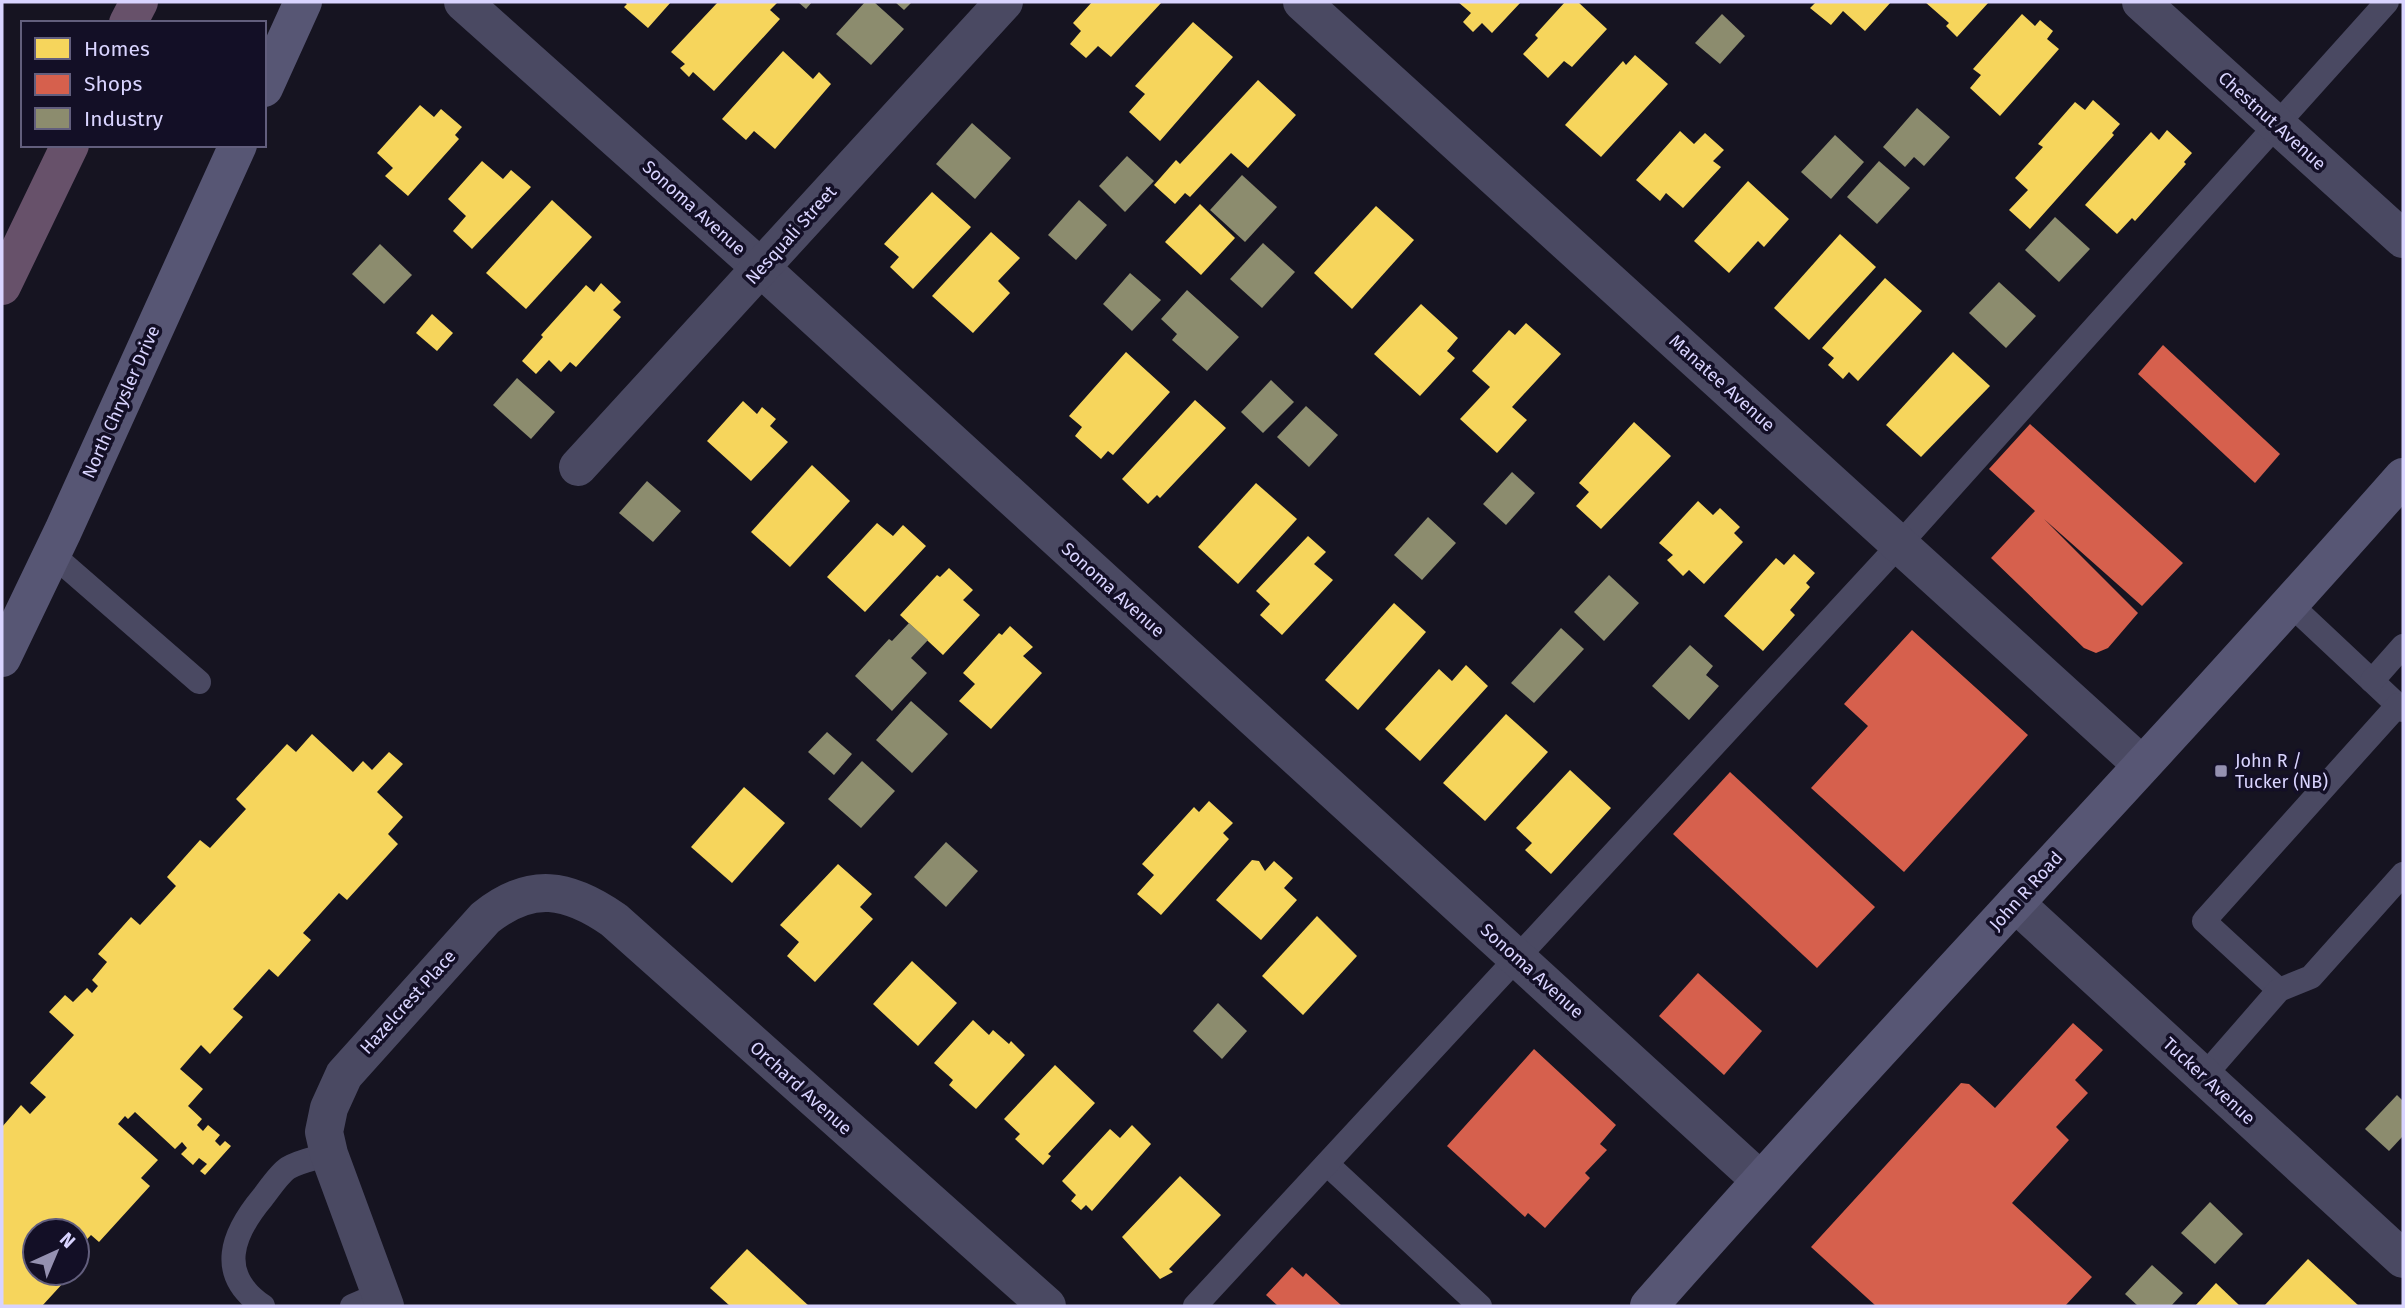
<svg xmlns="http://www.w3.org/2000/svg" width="2405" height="1308" font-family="'Fira Sans',sans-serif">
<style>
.homes{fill:#f6d55c}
.shops{fill:#d6604d}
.industry{fill:#8c8c6e}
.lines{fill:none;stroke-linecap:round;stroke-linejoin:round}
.lane{stroke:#4a4962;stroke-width:24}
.street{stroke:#4a4962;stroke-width:38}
.secondary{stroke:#575674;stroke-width:38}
.highway{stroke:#67516a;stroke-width:38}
.poi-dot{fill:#9591b1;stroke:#130f26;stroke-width:2.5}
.labels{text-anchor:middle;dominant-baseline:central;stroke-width:7;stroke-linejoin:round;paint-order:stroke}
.street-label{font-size:18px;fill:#d9d4ff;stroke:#130f26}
.poi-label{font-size:18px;fill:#d9d4ff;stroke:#130f26;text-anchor:start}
</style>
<rect width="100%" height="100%" fill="#161421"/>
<g class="homes">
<path d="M624,2H671L648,28L624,7L627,4Z"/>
<path d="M718,2H778L770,10L780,19L714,91L693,72L689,77L680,68L685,64L671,52Z"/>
<path d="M1092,2H1162L1111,57L1098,46L1086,58L1070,44L1081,31L1073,23Z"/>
<path d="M1458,2H1521L1492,33L1482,23L1473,32L1463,22L1471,13Z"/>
<path d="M1565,2H1578L1607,29L1572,67L1564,61L1548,78L1523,54L1538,38L1535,35Z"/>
<path d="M1816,2H1891L1865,31L1843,11L1831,25L1810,8Z"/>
<path d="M1925,2H1989L1957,37L1946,26L1949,23Z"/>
<path d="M2022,14L2035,26L2040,20L2053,31L2047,39L2059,49L2000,116L1970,88L1981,75L1973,69Z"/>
<path d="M1193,22L1233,57L1160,141L1129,112L1145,94L1135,86Z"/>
<path d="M783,51L813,79L819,72L831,84L775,149L754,131L746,140L722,119Z"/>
<path d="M1635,55L1668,84L1601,157L1565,125L1623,61L1626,65Z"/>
<path d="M1258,80L1296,115L1248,168L1231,153L1190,197L1185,193L1175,204L1154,185L1176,160L1180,164Z"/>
<path d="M2093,100L2120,124L2112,133L2114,135L2030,229L2009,210L2028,190L2015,178L2043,147L2038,144L2075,102L2085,110Z"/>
<path d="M420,105L434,117L441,109L462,127L455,135L459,139L408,196L385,176L393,168L377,153Z"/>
<path d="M2167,130L2192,153L2184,162L2186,164L2135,221L2132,218L2117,234L2085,205L2151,132L2159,140Z"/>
<path d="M1680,131L1694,144L1705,133L1724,150L1713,161L1721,167L1683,208L1666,193L1660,201L1636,180Z"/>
<path d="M482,161L503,179L511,170L531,187L472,249L453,231L466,216L448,199Z"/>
<path d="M1748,181L1789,219L1764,247L1758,241L1729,273L1694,241Z"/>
<path d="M932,192L971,227L913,289L890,267L899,257L884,244Z"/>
<path d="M552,200L592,237L526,309L486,273Z"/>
<path d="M1200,204L1235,238L1201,275L1165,242Z"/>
<path d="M1376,206L1414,240L1352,309L1314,273Z"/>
<path d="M991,232L1020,258L998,281L1010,293L973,333L932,296Z"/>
<path d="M1840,234L1876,267L1809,340L1774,308Z"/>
<path d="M1885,278L1922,311L1858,381L1849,372L1843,379L1828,365L1834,358L1822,348Z"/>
<path d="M601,283L621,302L613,310L621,317L576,367L570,362L561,372L549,360L536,374L522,361L543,337L541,335L586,285L594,292Z"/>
<path d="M1421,304L1458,338L1447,351L1455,358L1420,396L1374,354Z"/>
<path d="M432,314L453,333L437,351L416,333Z"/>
<path d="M1526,323L1561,354L1512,407L1527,420L1497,453L1460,419L1490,387L1472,371L1509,330L1515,335Z"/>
<path d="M1126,352L1170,392L1113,455L1108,451L1101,459L1075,436L1082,427L1069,416Z"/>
<path d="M1953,352L1990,386L1921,457L1886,425Z"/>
<path d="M1195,400L1226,428L1160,498L1157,495L1148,504L1122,479Z"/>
<path d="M743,401L757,414L762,407L776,419L770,426L788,442L751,481L707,441Z"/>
<path d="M1634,422L1671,456L1601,529L1576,506L1589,492L1579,483Z"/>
<path d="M812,465L850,501L790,567L751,532Z"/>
<path d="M1256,483L1297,519L1238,584L1198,547Z"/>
<path d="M1698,501L1713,515L1720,508L1740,527L1734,533L1743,542L1704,584L1689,570L1683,576L1667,560L1673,555L1659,543Z"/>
<path d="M877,523L893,536L903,525L926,546L865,612L827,577Z"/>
<path d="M1308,536L1326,552L1314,564L1333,580L1282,635L1260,615L1270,604L1256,591Z"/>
<path d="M1794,554L1815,573L1806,583L1810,587L1790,610L1795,615L1763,651L1724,616L1776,558L1784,565Z"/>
<path d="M949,568L973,590L963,600L980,615L943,655L900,615L937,575L940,577Z"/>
<path d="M1394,603L1426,632L1358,710L1325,680Z"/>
<path d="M1010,626L1033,647L1023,656L1042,673L991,729L959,701L975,684L963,673L999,633L1002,635Z"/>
<path d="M1466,665L1488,686L1420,761L1385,729L1439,669L1452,681Z"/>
<path d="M1506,714L1548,752L1485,821L1443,783Z"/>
<path d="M312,734L353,772L363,761L372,770L389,752L403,764L377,792L403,817L388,834L398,844L347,900L339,893L303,933L311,940L278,977L269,969L233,1009L243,1017L210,1054L201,1045L180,1069L203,1089L188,1106L202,1119L197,1125L203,1131L208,1125L220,1135L215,1141L220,1146L225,1141L231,1146L205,1175L200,1171L207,1164L199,1158L193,1165L181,1154L187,1148L182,1142L175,1149L135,1112L128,1119L125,1116L118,1124L158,1160L141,1178L150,1186L99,1242L91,1235L77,1250V1231H35V1273H54L64,1282L42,1306H2V1127L21,1105L30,1114L46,1097L30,1083L74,1035L49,1012L65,995L73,1002L87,988L92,993L98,986L92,980L107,962L98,954L131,917L140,925L176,886L167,877L200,840L210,848L246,809L236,799L287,744L296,752Z"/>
<path d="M1570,770L1611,808L1551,874L1525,850L1532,843L1516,828Z"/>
<path d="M744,787L785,823L732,883L691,847Z"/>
<path d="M1209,801L1233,823L1223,833L1229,839L1161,915L1137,894L1154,875L1142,864L1194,807L1199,812Z"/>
<path d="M1252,860L1259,861L1265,871L1274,861L1293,878L1284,888L1297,900L1261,940L1216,900Z"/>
<path d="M838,864L872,894L860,907L873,919L815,982L787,956L799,942L780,925Z"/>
<path d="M1317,916L1357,956L1303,1015L1262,976Z"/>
<path d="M912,961L957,1003L918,1046L873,1004Z"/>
<path d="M973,1020L989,1035L993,1030L1009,1044L1011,1041L1025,1055L976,1109L949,1085L953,1080L934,1063Z"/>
<path d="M1055,1065L1095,1103L1048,1154L1051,1156L1043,1165L1015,1139L1020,1134L1004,1119Z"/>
<path d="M1132,1125L1151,1144L1092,1211L1086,1205L1081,1210L1071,1201L1076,1195L1062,1181L1110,1129L1120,1138Z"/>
<path d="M1180,1176L1221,1215L1169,1269L1173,1272L1160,1279L1122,1237Z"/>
<path d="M747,1249L809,1306H730L710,1288Z"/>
<path d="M2308,1259L2359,1306H2264Z"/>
<path d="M2216,1283L2240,1306H2195Z"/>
</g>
<g class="shops">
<path d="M2163,345L2280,454L2255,483L2138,374Z"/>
<path d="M2030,424L2183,563L2142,606L2044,519L2138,613L2108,648L2096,653L2084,648L1991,558L2035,511L1989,469Z"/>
<path d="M1912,630L2028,735L1904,872L1811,788L1868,726L1844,704Z"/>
<path d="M1730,772L1875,907L1817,968L1673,834Z"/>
<path d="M1698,973L1762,1031L1724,1075L1659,1016Z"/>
<path d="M2073,1023L2103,1050L2075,1080L2088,1093L2056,1127L2069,1140L2012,1203L2092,1277L2065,1306H1876L1811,1247L1961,1083L1969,1084L1995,1108Z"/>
<path d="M1534,1049L1616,1125L1600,1144L1607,1150L1585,1173L1590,1178L1545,1228L1528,1213L1525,1217L1447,1146Z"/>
<path d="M1292,1267L1303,1277L1306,1273L1342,1306H1278L1266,1295Z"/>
</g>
<g class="industry">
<path d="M798,2H812L806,9Z"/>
<path d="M865,2H874L904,29L871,65L836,34Z"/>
<path d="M895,2H912L904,10Z"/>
<path d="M1722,14L1745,36L1720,64L1695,43Z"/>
<path d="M1917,108L1950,137L1924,166L1914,157L1905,167L1883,147Z"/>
<path d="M972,123L1011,158L975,199L936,164Z"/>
<path d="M1835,135L1864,162L1831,199L1801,172Z"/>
<path d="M1127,156L1154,181L1125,212L1099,186Z"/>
<path d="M1879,161L1910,188L1877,224L1847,197Z"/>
<path d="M1242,175L1277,207L1245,242L1210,210Z"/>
<path d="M1079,200L1107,225L1076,260L1048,235Z"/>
<path d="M2055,217L2090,249L2059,282L2025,250Z"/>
<path d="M1263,243L1295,272L1262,308L1230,279Z"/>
<path d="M380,244L412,275L384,304L352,274Z"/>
<path d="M1130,273L1161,300L1132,331L1103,304Z"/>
<path d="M1999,282L2036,316L2006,348L1969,313Z"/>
<path d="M1187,290L1239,337L1207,371L1172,340L1177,334L1161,319Z"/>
<path d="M517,378L555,412L531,439L493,405Z"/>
<path d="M1271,380L1294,402L1263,433L1241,412Z"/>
<path d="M1306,406L1338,435L1309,467L1277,437Z"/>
<path d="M1512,472L1535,493L1506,525L1483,504Z"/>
<path d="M647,481L681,511L653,542L619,513Z"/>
<path d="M1428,517L1456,543L1422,580L1394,555Z"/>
<path d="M1609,575L1639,603L1604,641L1574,612Z"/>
<path d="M909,623L928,640L911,658L927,673L892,711L855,676L889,639L892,641Z"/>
<path d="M1561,628L1584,649L1534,703L1511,683Z"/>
<path d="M1690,645L1713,666L1706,675L1719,686L1689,720L1652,686Z"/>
<path d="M911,701L948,734L912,773L876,740Z"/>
<path d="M827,732L852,754L834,775L808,752Z"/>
<path d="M862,761L895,791L861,828L828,799Z"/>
<path d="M946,842L978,871L946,907L914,877Z"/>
<path d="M1218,1003L1247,1031L1222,1059L1193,1031Z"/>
<path d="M2397,1095L2403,1101V1136L2389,1151L2365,1129Z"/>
<path d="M2210,1202L2243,1234L2215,1264L2181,1233Z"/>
<path d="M2152,1265L2183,1293L2171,1306H2138L2125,1294Z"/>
</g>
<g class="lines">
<g class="lane">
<path d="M52,554L199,682"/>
<path d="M2291,605L2403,710"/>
<path d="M2372,681L2403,646"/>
<path d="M2279,990L2204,921L2398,705"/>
<path d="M2204,1076L2279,990L2311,977L2403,874"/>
<path d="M1327,1164L1480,1306"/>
<path d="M263,1306C216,1274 232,1234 263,1197C270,1188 279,1174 288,1168C299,1161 317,1158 329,1154"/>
<path d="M352,1306L380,1294"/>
<path d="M1195,1306L1900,544L2387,2"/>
</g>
<g class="street">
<path d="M463,2L761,268L1760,1180"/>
<path d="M1302,2L2142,765"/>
<path d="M2141,2L2403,239"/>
<path d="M578,467L1004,2"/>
<path d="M2015,903L2403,1259"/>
<path d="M385,1306L329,1154L324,1132L329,1108L344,1075L485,918C531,881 568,888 614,920L1047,1306"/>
</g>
<g class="secondary">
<path d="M264,88L303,2"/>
<path d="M2,658L63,531L238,145"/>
<path d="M1649,1306C1896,1026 2156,757 2403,477"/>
</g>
<g class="highway">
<path d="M128,23L139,2"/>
<path d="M2,286L70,145"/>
</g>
</g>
<rect class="poi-dot" x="2214" y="764" width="14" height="14" rx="3.5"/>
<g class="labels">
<g class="street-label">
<text transform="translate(2272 121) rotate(42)">Chestnut Avenue</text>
<text transform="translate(694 208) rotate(42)">Sonoma Avenue</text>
<text transform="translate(791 235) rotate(-48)">Nesquali Street</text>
<text transform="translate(1722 383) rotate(42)">Manatee Avenue</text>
<text transform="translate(121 402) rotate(-66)">North Chrysler Drive</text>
<text transform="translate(1113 590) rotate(42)">Sonoma Avenue</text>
<text transform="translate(2026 891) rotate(-48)">John R Road</text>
<text transform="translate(1532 971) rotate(42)">Sonoma Avenue</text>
<text transform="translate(408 1002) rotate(-48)">Hazelcrest Place</text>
<text transform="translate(2209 1081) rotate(43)">Tucker Avenue</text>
<text transform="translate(801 1088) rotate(42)">Orchard Avenue</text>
</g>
<g class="poi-label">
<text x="2235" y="761">John R /<tspan x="2235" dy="21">Tucker (NB)</tspan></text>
</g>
</g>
<rect width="2405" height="1308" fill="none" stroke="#d9d4ff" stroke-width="7"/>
<rect x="21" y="21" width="245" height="126" fill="#130f26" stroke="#625e7d" stroke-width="2"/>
<rect x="35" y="38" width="35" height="21" fill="#f6d55c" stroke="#625e7d" stroke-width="2"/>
<text x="84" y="56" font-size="21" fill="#d9d4ff">Homes</text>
<rect x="35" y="74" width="35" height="21" fill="#d6604d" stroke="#625e7d" stroke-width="2"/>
<text x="84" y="91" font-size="21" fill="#d9d4ff">Shops</text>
<rect x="35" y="108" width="35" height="21" fill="#8c8c6e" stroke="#625e7d" stroke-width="2"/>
<text x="84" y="126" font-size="21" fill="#d9d4ff">Industry</text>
<g transform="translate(56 1252) rotate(44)"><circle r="33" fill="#130f26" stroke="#625e7d" stroke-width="2"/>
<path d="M0-5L12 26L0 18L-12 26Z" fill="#9591b1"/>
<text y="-10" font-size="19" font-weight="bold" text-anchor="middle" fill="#d9d4ff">N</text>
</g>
</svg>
